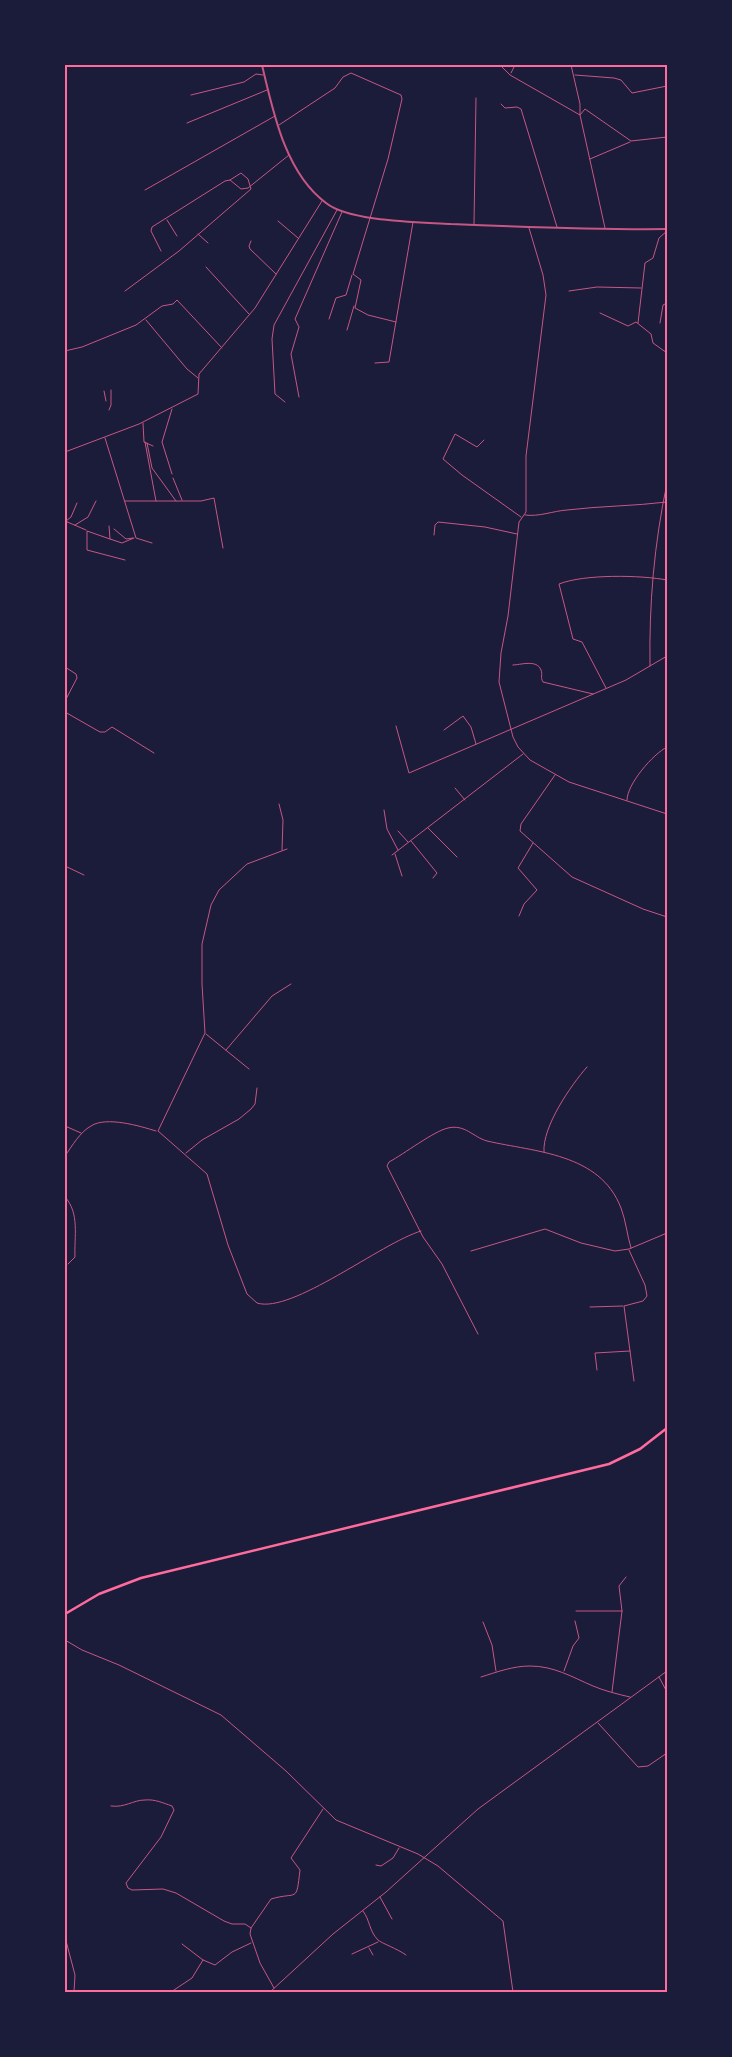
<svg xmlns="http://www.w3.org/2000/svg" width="732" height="2057" font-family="'IBM Plex Sans',sans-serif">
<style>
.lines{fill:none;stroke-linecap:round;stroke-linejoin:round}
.minor{stroke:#c65784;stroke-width:1}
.tertiary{stroke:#c65784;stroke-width:2}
.primary{stroke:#ff6b9d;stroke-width:2.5}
.neatline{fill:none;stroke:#ff6b9d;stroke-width:2}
</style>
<rect width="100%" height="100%" fill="#1b1b3a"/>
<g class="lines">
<g class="minor">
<path d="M500,65L510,75L580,115L585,109L631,141L667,137"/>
<path d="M546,65L570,66"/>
<path d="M571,65L580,104V115L605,228"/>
<path d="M511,73L515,65"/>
<path d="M575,75L614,78L621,80L632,93L667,86"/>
<path d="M191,95L244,82L256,74L263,75"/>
<path d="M501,104L505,108L517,107L521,109L557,227"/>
<path d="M187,123L267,90"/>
<path d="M279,125L335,88L343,77L351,73L401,95L402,99L388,159L353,274L361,280L355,308L368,315L396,322"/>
<path d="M590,159L630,142"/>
<path d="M145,190L275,116"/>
<path d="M167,220L177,236"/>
<path d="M278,221L298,238"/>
<path d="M474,224L476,98"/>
<path d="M529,228L543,275L546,295L526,456V512L519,522L508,616L501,653L499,682L513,737L518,747L530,760L569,782L667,814"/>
<path d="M198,234L208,243"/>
<path d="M251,241L249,246L250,249L276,274"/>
<path d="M161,251L151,231L152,227L225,181L230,180L241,189L248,188L289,155"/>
<path d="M206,267L249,314"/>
<path d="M125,291L179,251L251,189L248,179L241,173L230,180"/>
<path d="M569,291L597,287L641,288"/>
<path d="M600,313L628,326L636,322L651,334L653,343L667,353"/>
<path d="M329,319L336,298L346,295L352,275"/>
<path d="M146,320L187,369L198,378"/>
<path d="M638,323L645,263L653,258L659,238L667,231"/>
<path d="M660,323L663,305L667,303"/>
<path d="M347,330L354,306"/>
<path d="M65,351L82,347L136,325L162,306L173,304L177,300L222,348"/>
<path d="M375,363L389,362L413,222"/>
<path d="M104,391L106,401"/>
<path d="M299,397L291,354L299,327L295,319L342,212"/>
<path d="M285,402L275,394L272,339L274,325L337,210"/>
<path d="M109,410L111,405V390"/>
<path d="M143,423L144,442L153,446"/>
<path d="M105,438L136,538L152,543"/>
<path d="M484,440L477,447L455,434L443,459L462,475L521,517"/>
<path d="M145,442L156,501"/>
<path d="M147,443L152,468L176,501"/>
<path d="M65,452L139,424L198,394L199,374L255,308L322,201"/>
<path d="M172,474L162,442L172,409"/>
<path d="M173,478L182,500"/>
<path d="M125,501H201L214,498L223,548"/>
<path d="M525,515C539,517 553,511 567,510C600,506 635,506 667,502"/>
<path d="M65,521L86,530"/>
<path d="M66,521L71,517L77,503"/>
<path d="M75,525L88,517L96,501"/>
<path d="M109,526L110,539L122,543L134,538"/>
<path d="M114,529L126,539L133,538"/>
<path d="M434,535L435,525L438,522L485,527L517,534"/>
<path d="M110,539L87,531V550L125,560"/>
<path d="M513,665C520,665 537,659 541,670C543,675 540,677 543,682L593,694"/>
<path d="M650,666C649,604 654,545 667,483"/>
<path d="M65,667L76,674L77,678L65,701"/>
<path d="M606,688L582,642L573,639L559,584C584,574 641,575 667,580"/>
<path d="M65,712L100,732H105L112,727L154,753"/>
<path d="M396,726L409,773L626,680L667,656"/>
<path d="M444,730L463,716L471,727L476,744"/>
<path d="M555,775L521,824L520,831L572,877L643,909L667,917"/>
<path d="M667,787V792"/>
<path d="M455,788L465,800"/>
<path d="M627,800C627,784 653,754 667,747"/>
<path d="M279,804L283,820L282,850"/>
<path d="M384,810L387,829L398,850"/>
<path d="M428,828L457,857"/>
<path d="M398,831L408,842"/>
<path d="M411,841L437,873L433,878"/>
<path d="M287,849L247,864L219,890L211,905L202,944V984L205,1033L158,1131L207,1174L228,1245L247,1294L257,1303C292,1314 381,1243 421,1231"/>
<path d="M395,854L402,876"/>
<path d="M392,855L523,754"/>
<path d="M65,866L84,875"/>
<path d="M519,916L524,904L537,890L518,868L533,843"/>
<path d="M206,1034L249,1069"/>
<path d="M226,1050L272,996L291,984"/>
<path d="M65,1126L81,1133"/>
<path d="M544,1152C542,1127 571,1085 587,1067"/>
<path d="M186,1153L202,1140L239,1119L251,1109L255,1104L257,1088"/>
<path d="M65,1156C72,1146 80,1132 91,1126C106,1116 140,1126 156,1131"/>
<path d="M65,1197C80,1213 74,1237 75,1257L68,1264"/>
<path d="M629,1250L645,1285L647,1296L643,1301L624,1306L634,1381"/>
<path d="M471,1251L545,1229L581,1243L615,1251L629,1249L667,1233"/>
<path d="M590,1307L623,1306"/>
<path d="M478,1334L442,1264L423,1237L387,1166L389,1162C404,1154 434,1131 448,1128C465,1124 473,1137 487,1141C535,1152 600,1153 621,1208C626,1221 627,1235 631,1248"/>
<path d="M597,1370L595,1353L630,1351"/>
<path d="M576,1611H622"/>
<path d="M483,1622L492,1645L496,1671"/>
<path d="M65,1640L82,1650L119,1665L221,1715L286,1771L336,1820L418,1854L438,1866L503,1921L513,1992"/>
<path d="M564,1671L573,1646L579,1638L575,1621"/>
<path d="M481,1677C497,1672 513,1666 530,1666C554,1666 572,1677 593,1686C605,1691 617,1694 630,1697"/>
<path d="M659,1677L667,1692"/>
<path d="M612,1692L622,1611L619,1586L626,1577"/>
<path d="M598,1723L638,1767L648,1766L667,1753"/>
<path d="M111,1806C125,1808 133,1800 145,1800C155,1799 163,1803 172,1806L174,1810L161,1837L126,1883L128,1888L132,1890L163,1889L176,1893L224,1921L232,1924H245L251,1928"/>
<path d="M376,1865L381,1866L393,1858L399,1848"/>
<path d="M380,1897L392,1919"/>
<path d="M363,1911C370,1920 369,1931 378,1940C381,1943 398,1949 406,1955"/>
<path d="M65,1937L75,1975L74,1992"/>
<path d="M182,1944L203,1960L215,1965L232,1952L251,1943"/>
<path d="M369,1948L373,1955"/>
<path d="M352,1954L378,1942"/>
<path d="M274,1988L260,1963L250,1934L251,1928L271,1899C298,1891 296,1904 300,1870L291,1858L323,1809"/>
<path d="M171,1992L192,1978L203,1960"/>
<path d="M270,1992L333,1934L386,1892L478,1809L667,1671"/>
</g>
<path class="tertiary" d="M262,65C273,111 285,173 326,203C350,222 420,222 451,224C523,227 595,230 667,229"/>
<path class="primary" d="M65,1614L99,1594L141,1578L609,1464L640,1449L667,1428"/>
</g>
<rect width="732" height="2057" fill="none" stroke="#1b1b3a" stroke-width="132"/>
<rect x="66" y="66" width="600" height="1925" class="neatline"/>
</svg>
